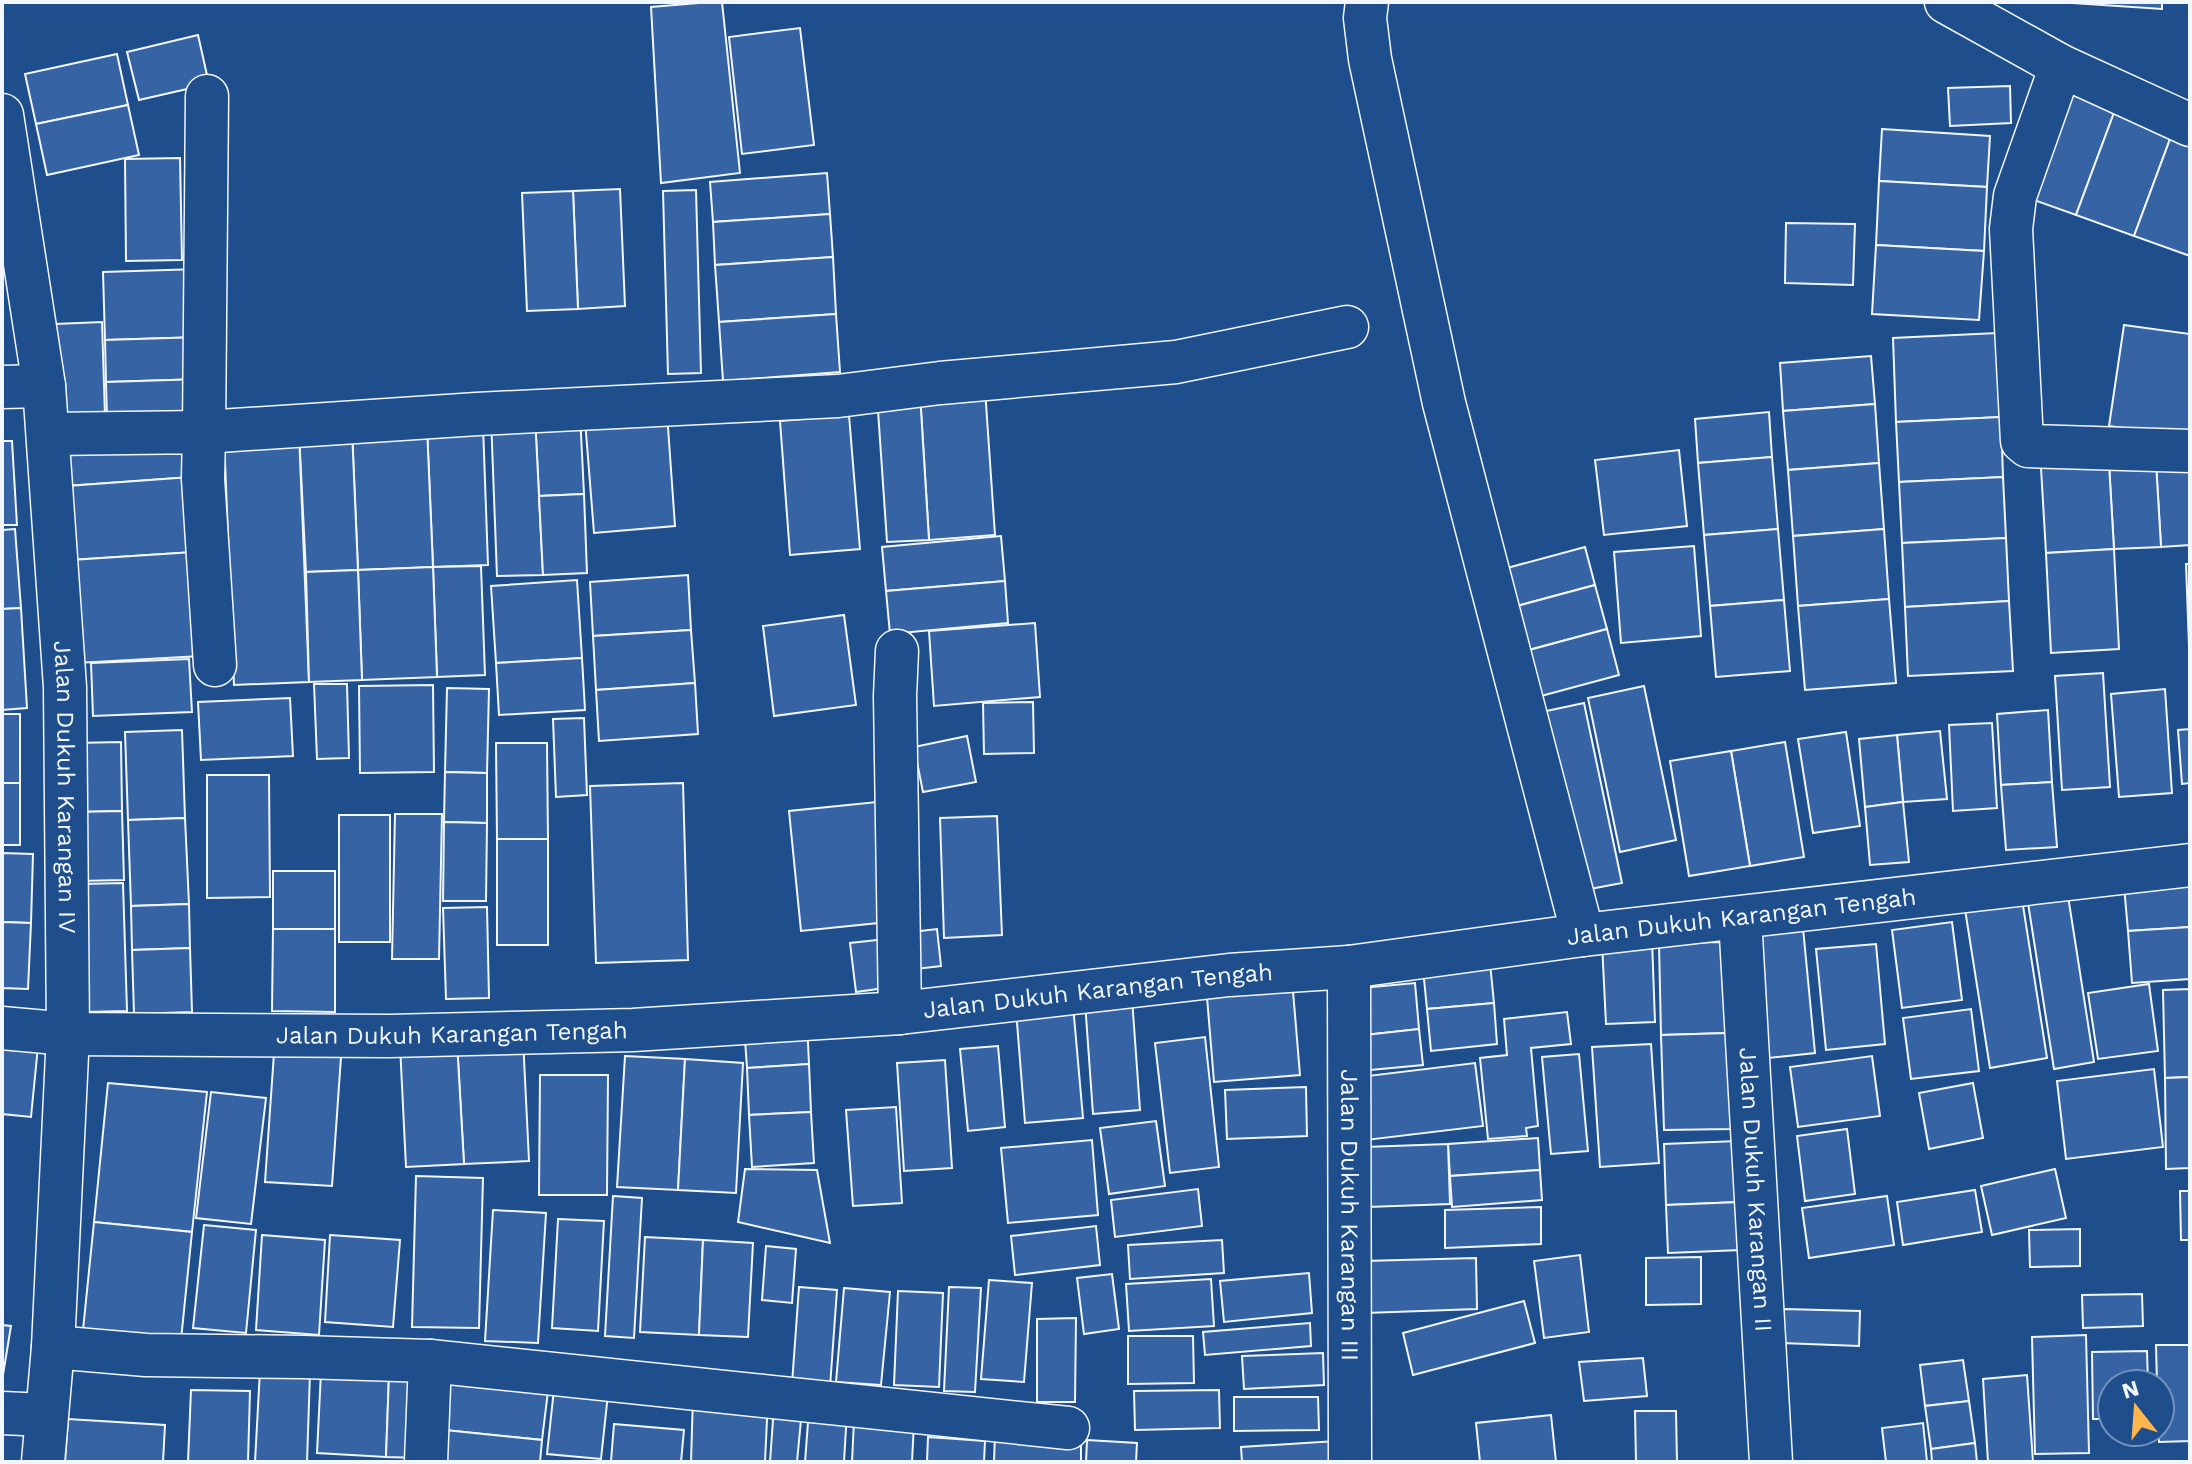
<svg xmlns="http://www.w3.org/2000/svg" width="2192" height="1464" font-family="'Work Sans',sans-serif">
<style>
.building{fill:#3563a3;stroke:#f2f6ff;stroke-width:2}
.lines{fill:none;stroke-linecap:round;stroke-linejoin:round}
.minor-casing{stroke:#f2f6ff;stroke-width:45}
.minor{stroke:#1f4e8c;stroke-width:42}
.labels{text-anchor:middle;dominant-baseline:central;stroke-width:6;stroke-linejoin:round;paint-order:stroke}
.street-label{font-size:24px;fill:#f2f6ff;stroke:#1f4e8c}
</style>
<rect width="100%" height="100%" fill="#1f4e8c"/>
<g class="building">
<path d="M711,2H722L740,173L661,183L651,7Z"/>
<path d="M2057,2H2162V9Z"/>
<path d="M800,28L814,145L742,154L729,37Z"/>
<path d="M198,35L209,84L139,100L127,52Z"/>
<path d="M117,54L128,105L36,124L25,74Z"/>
<path d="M2010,86L2011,123L1950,126L1948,88Z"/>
<path d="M2059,90L2115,110L2076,215L2020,195Z"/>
<path d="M128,105L139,155L47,175L36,124Z"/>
<path d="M2115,110L2173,131L2134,236L2076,215Z"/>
<path d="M1882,129L1990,136L1987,187L1879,181Z"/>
<path d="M2173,131L2190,137V256L2134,236Z"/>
<path d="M180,158L182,260L126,261L125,159Z"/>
<path d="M827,173L830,214L713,222L710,182Z"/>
<path d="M1879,181L1987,187L1984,251L1876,245Z"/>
<path d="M620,189L625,306L578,309L573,191Z"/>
<path d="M696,190L701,373L668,374L663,191Z"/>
<path d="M573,191L578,309L527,311L522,193Z"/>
<path d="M830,214L833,257L715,265L713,222Z"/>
<path d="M1786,223L1855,224L1853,285L1785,283Z"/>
<path d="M1876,245L1984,251L1979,320L1872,314Z"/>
<path d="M833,257L836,314L719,322L715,265Z"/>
<path d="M199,269L201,337L105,340L103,272Z"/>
<path d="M836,314L840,372L723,381L719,322Z"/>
<path d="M102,322L105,416L58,418L55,324Z"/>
<path d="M2124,325L2190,334V438L2109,426Z"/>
<path d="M1997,333L2001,417L1896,422L1893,338Z"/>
<path d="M201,337L203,379L106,382L105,340Z"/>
<path d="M1871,356L1875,404L1783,411L1780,363Z"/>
<path d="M203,379L202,414L107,417L106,382Z"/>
<path d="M985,389L995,535L929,540L920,394Z"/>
<path d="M920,394L929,540L887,542L877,396Z"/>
<path d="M1875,404L1879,463L1788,470L1783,411Z"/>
<path d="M1769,412L1772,457L1698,463L1695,419Z"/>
<path d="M667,413L675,526L594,533L585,420Z"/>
<path d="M580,414L584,494L539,496L535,416Z"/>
<path d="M849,415L860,549L790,555L780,421Z"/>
<path d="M535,416L543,575L497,576L491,418Z"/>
<path d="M2001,417L2003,477L1899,482L1896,422Z"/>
<path d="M483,425L488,565L433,567L427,427Z"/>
<path d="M427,427L433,567L358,570L352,430Z"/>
<path d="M352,430L358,570L306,572L299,433Z"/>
<path d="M299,433L309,682L234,685L224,436Z"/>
<path d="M188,435L191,477L67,486L65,443Z"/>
<path d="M2,441H12L17,525H2Z"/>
<path d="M1679,450L1687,526L1604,535L1595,460Z"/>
<path d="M1772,457L1778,529L1704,535L1698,463Z"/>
<path d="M2190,459V545L2161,547L2156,462Z"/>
<path d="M2156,462L2161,547L2114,549L2109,464Z"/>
<path d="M1879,463L1884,529L1793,536L1788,470Z"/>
<path d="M2109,464L2114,549L2046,553L2041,468Z"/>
<path d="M191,477L194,552L71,560L67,486Z"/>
<path d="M2003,477L2006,538L1902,543L1899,482Z"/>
<path d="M584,494L587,573L543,575L539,496Z"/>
<path d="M15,529L21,608L2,609V530Z"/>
<path d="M1778,529L1784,600L1710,606L1704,535Z"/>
<path d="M1884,529L1889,599L1798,606L1793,536Z"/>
<path d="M1001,536L1005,581L886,591L882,547Z"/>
<path d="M2006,538L2009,601L1905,607L1902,543Z"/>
<path d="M1694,546L1701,636L1621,643L1614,552Z"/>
<path d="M1585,547L1595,585L1506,609L1496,571Z"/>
<path d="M2114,549L2119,649L2051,653L2046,553Z"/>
<path d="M194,552L201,656L77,663L71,560Z"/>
<path d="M2186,564H2190L2189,646Z"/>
<path d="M481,566L485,675L437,677L433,567Z"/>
<path d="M433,567L437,677L362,680L358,570Z"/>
<path d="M358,570L362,680L309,682L306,572Z"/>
<path d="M688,575L691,630L593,636L590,582Z"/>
<path d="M577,580L582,658L496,663L491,586Z"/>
<path d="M1005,581L1008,623L890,634L886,591Z"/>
<path d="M1595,585L1607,629L1518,653L1506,609Z"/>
<path d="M1889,599L1896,683L1805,690L1798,606Z"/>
<path d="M1784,600L1790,671L1716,677L1710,606Z"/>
<path d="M2009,601L2013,671L1908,676L1905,607Z"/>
<path d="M21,608L27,708L2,710V609Z"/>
<path d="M844,615L856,705L774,716L763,626Z"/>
<path d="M1035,623L1040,697L934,706L929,631Z"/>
<path d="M1607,629L1619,675L1530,699L1518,653Z"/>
<path d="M691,630L695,683L596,690L593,636Z"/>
<path d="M582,658L585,710L499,715L496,663Z"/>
<path d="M189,659L192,712L93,716L91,663Z"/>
<path d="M2103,673L2110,787L2062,790L2055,676Z"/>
<path d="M695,683L698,734L599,741L596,690Z"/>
<path d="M314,684H347L349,758L317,759Z"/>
<path d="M433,685L434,772L360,773L359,686Z"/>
<path d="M1644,686L1676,840L1620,852L1588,698Z"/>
<path d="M447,688L489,689L487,773L445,772Z"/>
<path d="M2165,689L2172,793L2119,797L2111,694Z"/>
<path d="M290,698L293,756L201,760L198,702Z"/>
<path d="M1033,702L1034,753L984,754L983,703Z"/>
<path d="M1584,703L1622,883L1574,892L1537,713Z"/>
<path d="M2048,710L2052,782L2001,785L1997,714Z"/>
<rect x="2" y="714" width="18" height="69"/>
<path d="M584,718L587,795L556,797L553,719Z"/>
<path d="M1992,723L1997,808L1953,811L1949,725Z"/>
<path d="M2190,729V783L2182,784L2178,730Z"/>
<path d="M182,730L185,818L128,820L125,732Z"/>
<path d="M1940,731L1947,799L1903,802L1897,735Z"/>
<path d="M1846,732L1860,826L1813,833L1798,739Z"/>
<path d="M1897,735L1903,802L1865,807L1859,739Z"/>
<path d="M967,736L976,782L923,792L914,747Z"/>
<path d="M121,742L122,811L77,812L75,743Z"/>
<path d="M1785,742L1804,857L1750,866L1731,751Z"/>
<path d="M496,743H547L548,839H497Z"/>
<path d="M1731,751L1750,866L1689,876L1670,761Z"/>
<path d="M445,772L487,773V823L444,822Z"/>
<path d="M207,775H269L270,897L207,898Z"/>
<path d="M2052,782L2057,847L2006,850L2001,785Z"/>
<rect x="2" y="783" width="18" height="62"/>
<path d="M683,783L688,960L596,963L590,786Z"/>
<path d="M877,802L888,922L801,931L789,811Z"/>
<path d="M1903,802L1909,862L1870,865L1865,807Z"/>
<path d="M122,811L124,880L78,881L77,812Z"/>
<path d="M395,814H442L439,959H392Z"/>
<rect x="339" y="815" width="51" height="127"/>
<path d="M997,816L1002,935L944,938L940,818Z"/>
<path d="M185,818L189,904L131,906L128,820Z"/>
<path d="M444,822L487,823L486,901H443Z"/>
<rect x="497" y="839" width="51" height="106"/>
<path d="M2,853L33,854L31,923L2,922Z"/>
<rect x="273" y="871" width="62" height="58"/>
<path d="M2190,881V927L2128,931L2124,886Z"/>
<path d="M123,883L127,1011L85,1012L81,884Z"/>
<path d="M2021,893L2047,1058L1990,1068L1964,903Z"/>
<path d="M2068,896L2094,1062L2054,1069L2028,903Z"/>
<path d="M189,904L190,948L132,950L131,906Z"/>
<path d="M487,907L489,998L446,999L443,908Z"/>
<path d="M2,922L31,923L28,989L2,988Z"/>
<path d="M1952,922L1962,1000L1902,1008L1892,930Z"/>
<path d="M2190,927V979L2132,983L2128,931Z"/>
<path d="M1803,928L1815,1053L1758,1059L1746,933Z"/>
<path d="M273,929H335V1012L272,1011Z"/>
<path d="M937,929L941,966L916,969L912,932Z"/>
<path d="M886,939L892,987L856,992L850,943Z"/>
<path d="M1652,940L1655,1022L1606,1024L1602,943Z"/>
<path d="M1726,942L1728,1033L1661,1035L1659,943Z"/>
<path d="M1876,944L1885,1044L1826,1050L1816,949Z"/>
<path d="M190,948L192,1012L134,1014L132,950Z"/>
<path d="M1490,963L1494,1003L1427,1009L1423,969Z"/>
<path d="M1292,979L1300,1075L1214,1082L1206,985Z"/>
<path d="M1415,983L1419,1029L1356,1036L1351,989Z"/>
<path d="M2149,984L2158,1051L2098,1059L2088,993Z"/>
<path d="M2190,989V1077L2165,1078L2163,990Z"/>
<path d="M1132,998L1140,1110L1093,1114L1085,1002Z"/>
<path d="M1494,1003L1497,1044L1431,1051L1427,1009Z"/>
<path d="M1073,1005L1083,1118L1025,1123L1016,1010Z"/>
<path d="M1971,1009L1979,1071L1911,1079L1903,1018Z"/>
<path d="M1567,1012L1571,1044L1531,1048L1538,1126L1526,1128L1527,1136L1488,1139L1480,1058L1507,1055L1504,1019Z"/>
<path d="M807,1022L809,1064L747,1068L744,1026Z"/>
<path d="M1419,1029L1423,1065L1360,1071L1356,1036Z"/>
<path d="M2,1032L39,1036L31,1117L2,1114Z"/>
<path d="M1728,1033L1731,1129L1664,1130L1661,1035Z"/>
<path d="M1205,1037L1219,1167L1170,1173L1155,1043Z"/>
<path d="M523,1038L529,1161L464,1164L457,1042Z"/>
<path d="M457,1042L464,1164L406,1167L400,1045Z"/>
<path d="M1651,1044L1659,1163L1600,1167L1592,1047Z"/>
<path d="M998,1046L1005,1127L968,1131L960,1049Z"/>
<path d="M274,1053L341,1057L332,1186L265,1182Z"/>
<path d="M1579,1054L1588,1151L1551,1154L1542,1057Z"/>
<path d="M625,1056L685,1059L678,1190L617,1187Z"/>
<path d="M1872,1056L1880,1116L1798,1127L1790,1067Z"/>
<path d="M685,1059L743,1063L736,1193L678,1190Z"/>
<path d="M945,1060L952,1168L904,1171L897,1063Z"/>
<path d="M1475,1063L1483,1126L1358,1141L1351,1078Z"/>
<path d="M809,1064L811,1112L749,1115L747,1068Z"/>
<path d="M2154,1069L2163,1147L2066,1159L2057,1081Z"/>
<path d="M540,1075H608L607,1195H539Z"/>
<path d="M2190,1077V1168L2166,1169L2165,1078Z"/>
<path d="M108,1083L207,1092L192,1232L94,1222Z"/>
<path d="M1973,1083L1983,1138L1929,1149L1919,1093Z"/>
<path d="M1306,1087L1307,1136L1227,1139L1225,1090Z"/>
<path d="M211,1092L266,1098L251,1224L196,1218Z"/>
<path d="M896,1107L902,1203L853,1206L846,1110Z"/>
<path d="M811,1112L814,1163L752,1167L749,1115Z"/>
<path d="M1156,1121L1165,1186L1109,1194L1100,1128Z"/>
<path d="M1847,1129L1855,1194L1805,1201L1797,1136Z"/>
<path d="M1538,1138L1540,1170L1450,1176L1448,1144Z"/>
<path d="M1092,1140L1098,1215L1008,1223L1001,1148Z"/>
<path d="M1737,1141L1740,1202L1666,1205L1664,1144Z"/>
<path d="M1448,1144L1450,1204L1368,1207L1365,1147Z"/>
<path d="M745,1169L817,1170L830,1243L738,1222Z"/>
<path d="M2055,1169L2066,1218L1992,1235L1981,1186Z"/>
<path d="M1540,1170L1542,1200L1452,1207L1450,1176Z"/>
<path d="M416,1176L483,1178L479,1328L412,1327Z"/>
<path d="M1198,1189L1202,1226L1115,1237L1111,1200Z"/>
<path d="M1975,1190L1982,1232L1903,1245L1897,1202Z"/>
<path d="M2180,1191H2190V1240H2181Z"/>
<path d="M613,1196L642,1198L634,1338L605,1336Z"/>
<path d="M1887,1196L1894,1245L1809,1258L1802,1208Z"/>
<path d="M1740,1202L1741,1250L1668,1253L1666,1205Z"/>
<path d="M1541,1207V1244L1445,1248V1210Z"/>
<path d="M493,1210L546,1213L538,1343L485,1341Z"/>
<path d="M558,1219L604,1221L598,1331L552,1328Z"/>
<path d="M94,1222L192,1232L181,1340L83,1330Z"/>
<path d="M204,1225L256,1230L246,1333L193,1328Z"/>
<path d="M1096,1226L1100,1265L1015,1275L1011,1236Z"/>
<path d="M2080,1229V1266L2030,1267L2029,1230Z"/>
<path d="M262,1235L325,1240L319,1335L256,1330Z"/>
<path d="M330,1235L400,1240L393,1327L325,1322Z"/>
<path d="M645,1237L703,1240L699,1335L640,1332Z"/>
<path d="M703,1240L753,1243L748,1337L699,1335Z"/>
<path d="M1222,1240L1224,1273L1130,1279L1128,1245Z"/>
<path d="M766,1246L796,1249L792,1303L762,1300Z"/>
<path d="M1580,1255L1589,1332L1544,1338L1534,1261Z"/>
<path d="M1701,1257V1304L1646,1305V1258Z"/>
<path d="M1476,1258L1477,1309L1366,1313L1364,1261Z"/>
<path d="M1309,1273L1312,1313L1224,1322L1220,1281Z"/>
<path d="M1112,1274L1119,1329L1084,1334L1077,1278Z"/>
<path d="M1211,1279L1214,1326L1129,1331L1126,1284Z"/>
<path d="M989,1280L1032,1283L1024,1382L981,1379Z"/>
<path d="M799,1287L837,1290L830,1387L792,1384Z"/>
<path d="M949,1287L981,1288L975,1392L944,1391Z"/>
<path d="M844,1288L890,1292L881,1385L836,1382Z"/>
<path d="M898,1291L943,1293L939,1387L894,1385Z"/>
<path d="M2142,1294L2143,1326L2083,1328L2082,1295Z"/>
<path d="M1524,1301L1535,1343L1413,1375L1403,1333Z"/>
<path d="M1784,1309L1860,1311L1859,1346L1782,1343Z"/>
<path d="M1076,1318L1075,1402H1037V1319Z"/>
<path d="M1310,1323L1311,1346L1205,1355L1203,1332Z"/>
<path d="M2,1325L11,1326L2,1381Z"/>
<path d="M2086,1335L2089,1453L2035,1454L2032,1337Z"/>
<path d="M1128,1336H1193L1194,1383L1128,1384Z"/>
<path d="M2156,1345H2190V1441L2159,1442L2160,1384H2157Z"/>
<path d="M2147,1351L2148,1384H2112V1419H2093L2092,1352Z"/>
<path d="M1323,1353L1324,1385L1244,1389L1242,1356Z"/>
<path d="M1643,1358L1647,1396L1584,1401L1579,1362Z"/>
<path d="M1963,1360L1969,1401L1925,1406L1920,1365Z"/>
<path d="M260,1370L310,1373L307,1462H255Z"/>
<path d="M441,1371L549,1383L542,1440L435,1429Z"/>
<path d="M321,1372L389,1375L386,1457L317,1453Z"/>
<path d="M389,1375L425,1377L421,1458L386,1457Z"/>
<path d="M2027,1375L2033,1462H1988L1983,1379Z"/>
<path d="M554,1389L608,1394L601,1459L547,1454Z"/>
<path d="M191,1390L250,1391L248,1462H188Z"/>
<path d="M1219,1390L1220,1428L1135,1430L1134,1391Z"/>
<path d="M693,1396L768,1398L765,1462H691Z"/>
<path d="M1234,1397H1318L1319,1430L1234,1431Z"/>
<path d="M1969,1401L1975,1443L1931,1449L1925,1406Z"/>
<path d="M774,1406L802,1409L797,1462H770Z"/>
<path d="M809,1409L847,1411L844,1462H805Z"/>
<path d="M1635,1411H1676L1677,1462H1636Z"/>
<path d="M1551,1415L1556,1462H1480L1476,1423Z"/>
<path d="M68,1419L165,1425L163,1462H65Z"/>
<path d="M854,1420L914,1423L912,1462H852Z"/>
<path d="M1923,1423L1927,1462H1886L1882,1428Z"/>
<path d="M614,1424L684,1430L681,1462L611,1461Z"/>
<path d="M435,1429L542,1440L540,1462H431Z"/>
<path d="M995,1434L1081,1435V1462H994Z"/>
<path d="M928,1437L985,1441L984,1462H927Z"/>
<path d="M1087,1440L1137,1443L1136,1462H1086Z"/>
<path d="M1336,1441L1337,1462H1242L1241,1447Z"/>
<path d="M1975,1443L1977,1462H1932L1931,1449Z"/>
</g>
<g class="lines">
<g class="minor-casing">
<g id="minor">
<path d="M1367,2L1365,18L1370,59L1444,403L1583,935"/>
<path d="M1946,2L2061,66L2190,125"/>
<path d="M2061,66L2015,196L2011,229L2022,441L2028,446L2190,451"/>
<path d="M207,96L204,432L477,414L838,396L940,383L1176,362L1347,327"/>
<path id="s1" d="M2,115L44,386L65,687L68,1034L53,1347L43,1462"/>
<path d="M2,387L44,386"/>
<path d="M48,434L204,432L203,479L215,665"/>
<path d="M897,651L895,696L900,1013"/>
<path id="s2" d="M1740,918L1771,1462"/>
<path id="s3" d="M1349,967L1350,1462"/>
<path id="s4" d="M2,1028L68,1034L389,1036L633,1030L900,1013L1229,975L1349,967L1583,935L2190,865"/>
<path d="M53,1347L146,1355L303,1357L430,1361L1068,1428"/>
<path d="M2,1413L46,1415"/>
<path d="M426,1462L430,1361"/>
</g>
</g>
<use href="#minor" class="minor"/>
</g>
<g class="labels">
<g class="street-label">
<text stroke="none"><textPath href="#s1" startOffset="676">Jalan Dukuh Karangan IV</textPath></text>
<text stroke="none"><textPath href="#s4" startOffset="1746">Jalan Dukuh Karangan Tengah</textPath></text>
<text stroke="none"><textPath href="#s4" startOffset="1098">Jalan Dukuh Karangan Tengah</textPath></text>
<text stroke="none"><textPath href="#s4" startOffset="450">Jalan Dukuh Karangan Tengah</textPath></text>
<text stroke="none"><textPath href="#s2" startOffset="272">Jalan Dukuh Karangan II</textPath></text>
<text stroke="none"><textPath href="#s3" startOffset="248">Jalan Dukuh Karangan III</textPath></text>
</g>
</g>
<rect width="2192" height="1464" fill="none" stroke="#f2f6ff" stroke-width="8"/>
<g transform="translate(2136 1408) rotate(343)"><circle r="38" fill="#1f4e8c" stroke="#7391ba" stroke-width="2"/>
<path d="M0-6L14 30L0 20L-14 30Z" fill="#ffb74d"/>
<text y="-12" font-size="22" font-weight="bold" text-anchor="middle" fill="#f2f6ff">N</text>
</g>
</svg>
